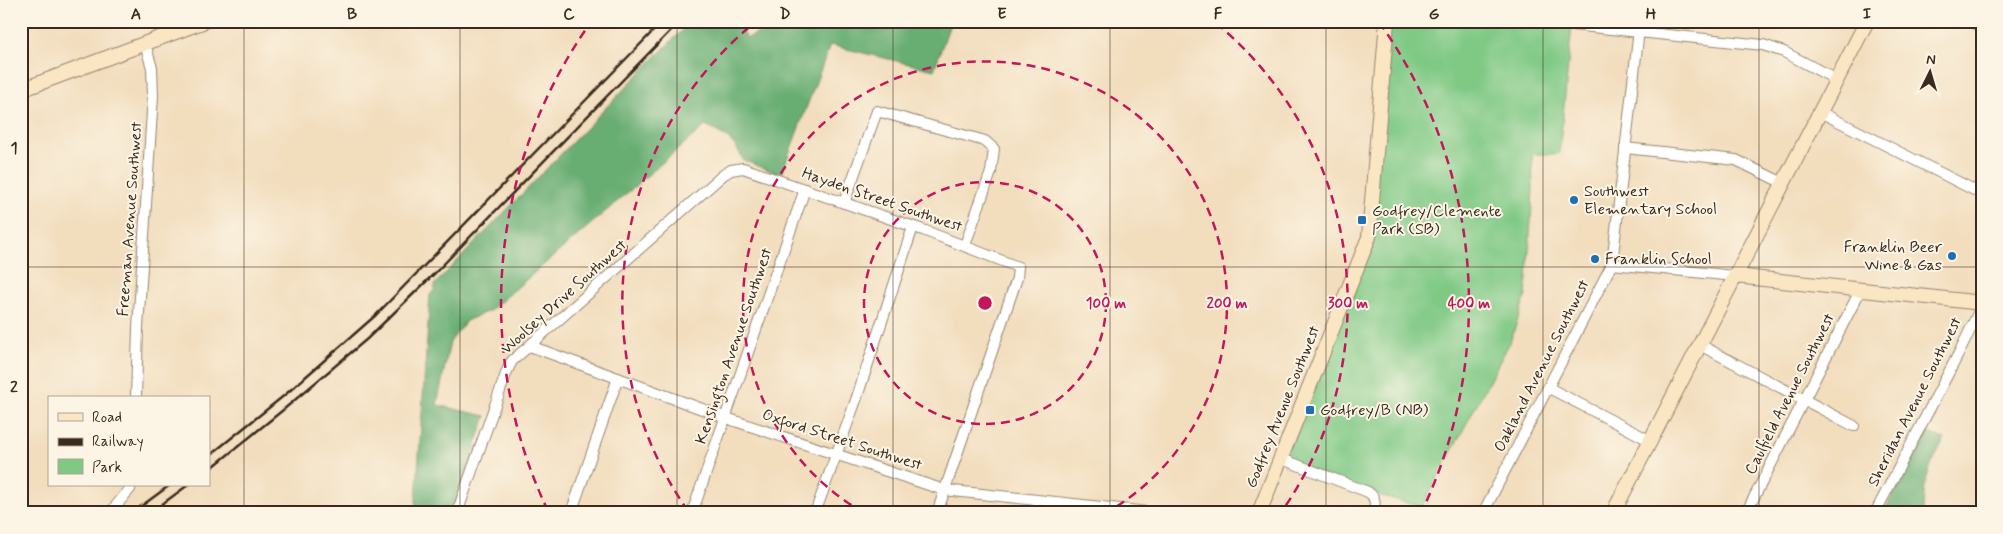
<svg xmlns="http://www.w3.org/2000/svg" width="2003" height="534" font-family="Mynerve,sans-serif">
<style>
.green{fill:#7fc985;stroke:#5d7a52}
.forest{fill:#67ad72;stroke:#516c48}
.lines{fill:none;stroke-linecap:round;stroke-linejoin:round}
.street-casing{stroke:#96846e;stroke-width:12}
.secondary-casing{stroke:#96846e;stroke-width:16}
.street{stroke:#fff;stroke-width:10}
.secondary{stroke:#fbe6c3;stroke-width:14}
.rail{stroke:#3b2a1e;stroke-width:2.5}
.grid{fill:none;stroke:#3b2a1e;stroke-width:1;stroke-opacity:0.55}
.ring{fill:none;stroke:#c2185b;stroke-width:2.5;stroke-dasharray:9 6}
.poi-dot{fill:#1f6fb2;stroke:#fcf5e5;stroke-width:2}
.labels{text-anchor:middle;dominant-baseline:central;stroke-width:4;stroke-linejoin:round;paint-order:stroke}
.poi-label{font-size:16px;fill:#3b2a1e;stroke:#fcf5e5;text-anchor:start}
.street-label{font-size:16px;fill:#3b2a1e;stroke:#fcf5e5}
.centre{fill:#c2185b;stroke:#fcf5e5;stroke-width:2.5}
.ring-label{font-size:15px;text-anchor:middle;font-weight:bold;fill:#c2185b;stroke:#fcf5e5;stroke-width:4;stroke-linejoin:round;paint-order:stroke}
.neatline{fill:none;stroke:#3b2a1e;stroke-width:2}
.grid-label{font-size:16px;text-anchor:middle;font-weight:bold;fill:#3b2a1e}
</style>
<rect width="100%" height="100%" fill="#fcf5e5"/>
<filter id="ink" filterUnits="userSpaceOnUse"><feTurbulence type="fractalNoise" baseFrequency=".02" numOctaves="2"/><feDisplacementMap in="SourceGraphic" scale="10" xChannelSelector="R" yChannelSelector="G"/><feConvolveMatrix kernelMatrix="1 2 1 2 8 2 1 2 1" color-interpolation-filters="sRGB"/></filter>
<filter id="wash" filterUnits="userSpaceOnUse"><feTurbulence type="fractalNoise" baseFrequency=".0096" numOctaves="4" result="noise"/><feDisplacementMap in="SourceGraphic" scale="20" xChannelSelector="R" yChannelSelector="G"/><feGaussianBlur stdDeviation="1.12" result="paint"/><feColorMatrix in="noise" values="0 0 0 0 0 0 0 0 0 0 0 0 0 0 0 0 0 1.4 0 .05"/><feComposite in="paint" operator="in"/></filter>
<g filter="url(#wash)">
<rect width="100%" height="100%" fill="#f2ddbd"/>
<path class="green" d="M1387,21H1534L1572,25L1559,154H1532L1533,189L1526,295L1510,342L1422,507L1368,492L1282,459L1367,246Z"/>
<g class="forest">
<path d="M692,21H736L747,38L786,21H951L934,70L830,45L781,175L743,160C734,139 724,135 705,126L491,310L466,321L450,342L437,405L486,416L452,513H415L430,295L435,289L434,285L654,58Z"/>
<path d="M1926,432L1945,439C1928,470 1924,477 1923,513H1883Z"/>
</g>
</g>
<g filter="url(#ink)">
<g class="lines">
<g class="street-casing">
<g id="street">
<path d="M1534,21L1763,45L1784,52L1837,80"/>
<path d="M1971,21L1982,27"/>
<path d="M1820,112L1982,194"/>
<path d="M1625,148L1736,160L1783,183"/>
<path d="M844,203L877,111L985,141L994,149L991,172L965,245"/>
<path d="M1612,264L1735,276"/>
<path d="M1700,345L1854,426"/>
<path d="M530,346L735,421L944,490L1157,513"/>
<path d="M1549,388L1651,441"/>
<path d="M136,398L138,328L153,96L152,68L145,44"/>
<path d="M1282,459L1368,492C1376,497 1376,504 1373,513"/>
<path d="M114,508L130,489L131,485"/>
<path d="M457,513L507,371L512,361L723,175L731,170L743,168L923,230L1018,267L1017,278L937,513"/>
<path d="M571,513L618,378"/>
<path d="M692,513L805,189"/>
<path d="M815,513L856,400L913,227"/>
<path d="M1483,513L1612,264L1640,21"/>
<path d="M1746,513L1861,289"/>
<path d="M1875,513L1960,351L1982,305"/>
</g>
</g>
<g class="secondary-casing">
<g id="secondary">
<path d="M21,90L205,21"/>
<path d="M1735,276L1982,303"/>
<path d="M1259,513L1369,237L1387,21"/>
<path d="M1613,513L1867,21"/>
</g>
</g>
<use href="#street" class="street"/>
<use href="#secondary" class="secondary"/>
<g class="rail">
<path d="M209,456L286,394L376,315L663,21"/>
<path d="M209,470L283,410L367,339L437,271L680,21"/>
<path d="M132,513L170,485"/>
<path d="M150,513L188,485"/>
</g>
</g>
</g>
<path class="grid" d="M244,21V513M460,21V513M677,21V513M893,21V513M1110,21V513M1326,21V513M1543,21V513M1759,21V513M21,267H1982"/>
<g class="ring">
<circle cx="985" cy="303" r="121"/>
<path d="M864 513A242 242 0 1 1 1106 513"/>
<path d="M688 511A363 363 0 0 1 754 23M1216 23A363 363 0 0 1 1282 511"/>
<path d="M548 511A484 484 0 0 1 591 22M1379 22A484 484 0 0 1 1422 511"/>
</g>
<g class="poi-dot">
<circle cx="1574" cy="200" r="5"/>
<rect x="1357" y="215" width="10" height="10" rx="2.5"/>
<circle cx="1952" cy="256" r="5"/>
<circle cx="1595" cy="259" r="5"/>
<rect x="1305" y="405" width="10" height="10" rx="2.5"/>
</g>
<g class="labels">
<g class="poi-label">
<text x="1584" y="191">Southwest<tspan x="1584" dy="18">Elementary School</tspan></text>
<text x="1372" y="211">Godfrey/Clemente<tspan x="1372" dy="18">Park (SB)</tspan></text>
<text x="1942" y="247" text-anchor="end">Franklin Beer<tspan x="1942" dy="18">Wine &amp; Gas</tspan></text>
<text x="1605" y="259">Franklin School</text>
<text x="1320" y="410">Godfrey/B (NB)</text>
</g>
<g class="street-label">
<text transform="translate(882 200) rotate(19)">Hayden Street Southwest</text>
<text transform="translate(130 219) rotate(-86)">Freeman Avenue Southwest</text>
<text transform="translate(564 297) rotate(-42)">Woolsey Drive Southwest</text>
<text transform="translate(734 346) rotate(-71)">Kensington Avenue Southwest</text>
<text transform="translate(1542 366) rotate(-63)">Oakland Avenue Southwest</text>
<text transform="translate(1790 394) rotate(-63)">Caulfield Avenue Southwest</text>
<text transform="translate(1915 402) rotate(-63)">Sheridan Avenue Southwest</text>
<text transform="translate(1283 407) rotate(-68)">Godfrey Avenue Southwest</text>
<text transform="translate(842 440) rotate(18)">Oxford Street Southwest</text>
</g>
</g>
<circle cx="985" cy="303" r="8" class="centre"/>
<g class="ring-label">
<text x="1106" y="308">100 m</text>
<text x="1227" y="308">200 m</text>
<text x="1348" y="308">300 m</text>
<text x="1469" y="308">400 m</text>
</g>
<rect width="2003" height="534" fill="none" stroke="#fcf5e5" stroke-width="55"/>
<rect x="48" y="396" width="162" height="90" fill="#fcf5e5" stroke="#afa495"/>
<rect x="58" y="413" width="25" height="8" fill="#fbe6c3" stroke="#afa495"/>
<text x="92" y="422" font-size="15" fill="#3b2a1e">Road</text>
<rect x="58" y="438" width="25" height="8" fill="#3b2a1e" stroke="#afa495"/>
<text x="92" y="446" font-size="15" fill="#3b2a1e">Railway</text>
<rect x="58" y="459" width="25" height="15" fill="#7fc985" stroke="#afa495"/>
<text x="92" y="472" font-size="15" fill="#3b2a1e">Park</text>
<g transform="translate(1930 72) rotate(5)" stroke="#fcf5e5" stroke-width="4" paint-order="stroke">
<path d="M0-4L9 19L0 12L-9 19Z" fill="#3b2a1e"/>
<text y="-8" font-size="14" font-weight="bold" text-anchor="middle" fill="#3b2a1e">N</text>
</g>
<rect x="28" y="28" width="1948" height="478" class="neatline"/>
<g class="grid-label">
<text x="136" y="19">A</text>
<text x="352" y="19">B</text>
<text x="569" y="19">C</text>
<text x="785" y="19">D</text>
<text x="1002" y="19">E</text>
<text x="1218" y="19">F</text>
<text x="1434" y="19">G</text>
<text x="1651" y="19">H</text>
<text x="1867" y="19">I</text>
<text x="14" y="153">1</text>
<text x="14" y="392">2</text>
</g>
</svg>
